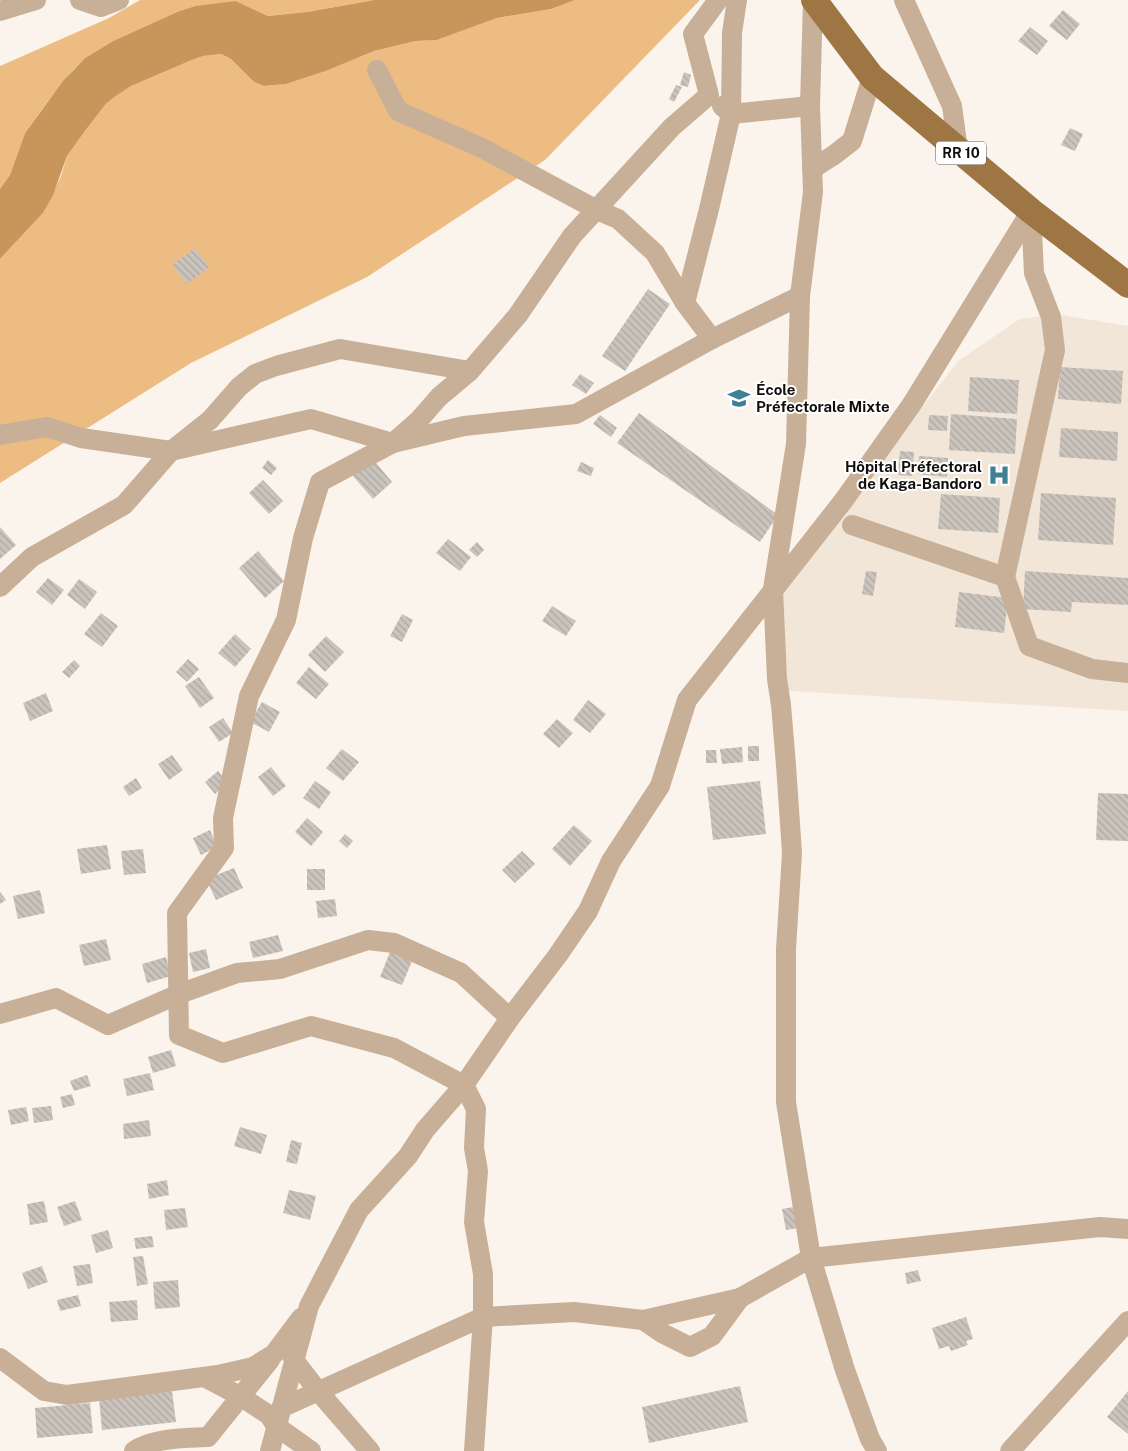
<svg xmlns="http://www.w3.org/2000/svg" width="1128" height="1451" font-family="'Public Sans',sans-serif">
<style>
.built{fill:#f2e6d9}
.green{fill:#edbc83}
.water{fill:#c8965a}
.building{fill:url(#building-back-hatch)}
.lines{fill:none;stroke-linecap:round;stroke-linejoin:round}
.minor{stroke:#c7b097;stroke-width:20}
.major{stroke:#9e7644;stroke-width:26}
.labels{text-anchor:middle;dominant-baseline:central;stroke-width:4;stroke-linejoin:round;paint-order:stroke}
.shield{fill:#fff;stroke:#585655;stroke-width:1}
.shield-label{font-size:14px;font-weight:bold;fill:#110e0c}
.poi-label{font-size:15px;font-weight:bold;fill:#110e0c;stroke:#fff;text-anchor:start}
</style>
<defs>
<pattern id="building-back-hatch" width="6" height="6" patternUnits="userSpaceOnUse" patternTransform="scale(1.25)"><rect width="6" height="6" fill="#cac4bd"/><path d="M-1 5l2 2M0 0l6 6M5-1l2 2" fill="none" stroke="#aca7a1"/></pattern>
</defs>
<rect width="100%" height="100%" fill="#fbf4ed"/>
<path class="built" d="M1055,314L1128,326V711L773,690L782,588L958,361L1020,319Z"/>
<g class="green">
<path d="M140,0H374L307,12L268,16L236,1L177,12L113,41L85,58L72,71L48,101L25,133L10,175L0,189V66L109,18Z"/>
<path d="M575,0H700L545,160L367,277L191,363L0,483V259L43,213L61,176L67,156L85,131L105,105L113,98L131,86L192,60L203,56L221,54L231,59L254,82L264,86L286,84L326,71L374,51L416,41L437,40L497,18L551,9Z"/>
</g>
<path class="water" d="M374,0H575L551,9L497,18L437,40L416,41L374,51L326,71L286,84L264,86L254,82L231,59L221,54L203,56L192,60L131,86L113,98L105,105L85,131L67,156L53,195L43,213L0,259V189L10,175L25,133L63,81L85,58L113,41L177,12L196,6L236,1L268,16L307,12Z"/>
<g class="building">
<path d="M1063,10L1080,24L1067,40L1049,26Z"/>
<path d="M1030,27L1048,41L1037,55L1018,41Z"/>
<path d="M684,72L691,75L688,87L680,85Z"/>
<path d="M676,85L682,87L674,102L669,99Z"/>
<path d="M1070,128L1083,134L1075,151L1061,145Z"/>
<path d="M195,248L209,267L187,284L172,265Z"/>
<path d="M648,289L670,304L625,371L602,356Z"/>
<path d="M1060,367L1123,371L1121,404L1058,399Z"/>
<path d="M580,374L594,383L586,394L572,385Z"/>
<path d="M970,377L1019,380L1017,414L968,411Z"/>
<path d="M639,413L778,515L760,542L617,443Z"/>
<path d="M951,414L1017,419L1015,454L949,450Z"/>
<path d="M600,415L617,428L611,437L593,424Z"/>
<path d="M929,415L948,416L947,431L928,430Z"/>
<path d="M1061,428L1118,432L1117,461L1059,457Z"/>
<path d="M900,451L914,452L912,476L898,475Z"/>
<path d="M919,456L948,458L947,477L918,474Z"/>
<path d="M372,458L392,482L373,499L352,475Z"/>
<path d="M268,460L277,468L271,475L262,468Z"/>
<path d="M581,462L594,468L591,476L577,471Z"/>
<path d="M263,480L283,501L269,514L249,493Z"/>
<path d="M1041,493L1116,498L1113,545L1038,540Z"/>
<path d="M941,494L1000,498L998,533L938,529Z"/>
<path d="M0,527L16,545L0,559Z"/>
<path d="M448,539L471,557L460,571L436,553Z"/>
<path d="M477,542L484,550L477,557L469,550Z"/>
<path d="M258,551L284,581L265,598L239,568Z"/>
<path d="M866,571L877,572L873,596L862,594Z"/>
<path d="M1025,571L1128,578V605L1072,602L1071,612L1023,609Z"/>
<path d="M48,578L64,590L52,605L36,592Z"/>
<path d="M79,579L97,592L85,609L67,595Z"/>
<path d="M959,592L1008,598L1004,633L955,627Z"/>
<path d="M552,606L576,621L566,636L542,621Z"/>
<path d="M101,613L118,626L102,647L84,634Z"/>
<path d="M402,614L413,620L402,642L390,636Z"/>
<path d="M235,634L251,649L235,667L218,653Z"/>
<path d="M326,636L344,652L325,672L308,655Z"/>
<path d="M188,659L199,669L187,682L176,672Z"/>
<path d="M74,660L80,666L69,678L62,672Z"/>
<path d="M309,667L329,684L316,699L296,683Z"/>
<path d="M199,677L214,698L200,708L185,686Z"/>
<path d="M46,693L53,711L30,721L23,703Z"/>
<path d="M588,700L606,714L590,733L573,720Z"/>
<path d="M262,702L280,712L269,732L250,722Z"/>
<path d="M223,718L233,733L219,742L209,727Z"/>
<path d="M557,719L573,733L559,748L543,734Z"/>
<rect x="748" y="746" width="11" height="15"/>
<path d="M742,747L743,762L722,764L720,749Z"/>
<path d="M342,749L359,762L343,781L326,768Z"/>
<path d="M706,750H716L717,763H706Z"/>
<path d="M172,755L183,770L169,780L158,764Z"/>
<path d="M271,767L286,786L273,796L258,777Z"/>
<path d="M218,771L228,783L215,794L205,782Z"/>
<path d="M136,778L142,788L129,796L123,787Z"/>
<path d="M315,781L331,792L319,809L303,798Z"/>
<path d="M760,781L766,834L713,840L707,787Z"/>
<path d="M1098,793L1128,794V841L1096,840Z"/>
<path d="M307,818L323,832L311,846L295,832Z"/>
<path d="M574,825L592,841L570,866L552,849Z"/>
<path d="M210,830L217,847L201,855L193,838Z"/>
<path d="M345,834L353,841L347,848L339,841Z"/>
<path d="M107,845L111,869L81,874L77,849Z"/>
<path d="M143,849L146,873L124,875L121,851Z"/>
<path d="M522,851L535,864L515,883L502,870Z"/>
<path d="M234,868L243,888L216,900L206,879Z"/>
<rect x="307" y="869" width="18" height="21"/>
<path d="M40,890L45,913L18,919L13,896Z"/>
<path d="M0,892L6,900L0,904Z"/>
<path d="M335,899L337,916L318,918L316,901Z"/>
<path d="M278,935L283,951L253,958L249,942Z"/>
<path d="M106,939L111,960L84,966L79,945Z"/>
<path d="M206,949L210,968L193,972L189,953Z"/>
<path d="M390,952L412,961L402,985L380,977Z"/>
<path d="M166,957L171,976L147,983L142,964Z"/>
<path d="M171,1050L176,1066L153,1073L148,1057Z"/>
<path d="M150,1073L154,1090L127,1096L123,1079Z"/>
<path d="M87,1075L91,1086L74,1091L70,1081Z"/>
<path d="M72,1094L75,1105L63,1108L60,1097Z"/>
<path d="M51,1106L53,1120L34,1123L32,1108Z"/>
<path d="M26,1107L29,1121L11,1125L8,1110Z"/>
<path d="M149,1120L151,1136L124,1139L123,1124Z"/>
<path d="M240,1127L267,1135L261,1154L234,1146Z"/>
<path d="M291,1140L302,1143L297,1164L286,1162Z"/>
<path d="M167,1180L169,1195L149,1199L147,1184Z"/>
<path d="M289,1190L316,1196L310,1220L283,1213Z"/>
<path d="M44,1201L48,1222L30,1225L27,1204Z"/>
<path d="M75,1201L82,1220L64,1226L57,1207Z"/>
<path d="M794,1207L798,1228L786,1230L782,1209Z"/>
<path d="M185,1208L188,1227L166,1230L164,1210Z"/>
<path d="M108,1230L113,1248L96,1253L91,1235Z"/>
<path d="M152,1236L154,1247L136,1249L134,1238Z"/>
<path d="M143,1256L148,1284L137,1286L133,1257Z"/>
<path d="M90,1264L93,1283L77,1286L73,1266Z"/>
<path d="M42,1266L48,1282L28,1289L22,1273Z"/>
<path d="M918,1270L921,1281L907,1284L905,1273Z"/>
<path d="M178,1280L180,1307L155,1309L153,1282Z"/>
<path d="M78,1295L81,1306L60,1311L57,1300Z"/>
<path d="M137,1300L138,1320L111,1322L109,1302Z"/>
<path d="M966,1317L973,1339L966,1341L968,1345L951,1351L949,1346L939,1349L932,1328Z"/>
<path d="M740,1386L748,1422L649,1443L642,1407Z"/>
<path d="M172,1391L176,1422L102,1430L99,1399Z"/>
<path d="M1128,1391V1434L1107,1417Z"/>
<path d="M90,1403L93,1433L37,1438L35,1408Z"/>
</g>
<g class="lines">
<g class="minor">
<path d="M80,0L101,7L119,0"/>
<path d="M813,0L810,106L813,192L800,296L796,444L773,589L777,679L781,705L786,765L792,853L786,949V1102L811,1258L845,1370L870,1439L877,1451"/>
<path d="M904,0L952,106L958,150"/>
<path d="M0,11L36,0"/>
<path d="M377,70L398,111L482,148L597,210L618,219L655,253L685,303L712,339"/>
<path d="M722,106L731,114L810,106"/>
<path d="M812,169L834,155L852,141L872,77"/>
<path d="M685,303L709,209L731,114L732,33L737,0"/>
<path d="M0,435L47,427L81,438L171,451L311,419L393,443L464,426L576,414L712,339L800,296"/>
<path d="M852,525L1005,577L1029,646L1092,669L1128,673"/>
<path d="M1005,577L1055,350L1051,317L1034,273L1031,211"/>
<path d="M0,587L32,557L124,505L171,451L210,420L239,387L255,374L276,366L340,349L470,371"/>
<path d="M0,1014L56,998L108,1025L179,994L237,973L280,969L368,940L394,943L461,973L510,1018"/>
<path d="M643,1320L662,1333L690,1347L712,1336L740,1298"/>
<path d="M290,1351L294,1360L318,1391L370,1451"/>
<path d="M0,1358L44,1391L67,1395L128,1387L218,1375L253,1367L274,1354L301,1318"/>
<path d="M204,1377L240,1396L269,1415L276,1426L311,1451"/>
<path d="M281,1408L483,1317L574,1312L643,1320L740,1298L811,1258L1100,1227L1128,1229"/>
<path d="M134,1451C151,1438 186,1438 208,1437L270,1360"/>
<path d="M270,1451L309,1306L359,1210L408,1156L425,1130L464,1085L510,1018L558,955L588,911L611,861L660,786L687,700L844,500L912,404L1031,211"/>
<path d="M474,1451L483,1317V1274L474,1222L478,1171L474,1148L476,1109L464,1085L394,1048L311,1026L223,1053L179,1035L177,913L224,848L223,818L249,696L286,620L303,538L320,482L393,443L419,420L439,397L470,371L518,315L572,236L672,127L709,95L693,34L718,0"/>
<path d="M1010,1451L1128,1321"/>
</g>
<path class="major" d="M814,0L872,77L1031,211L1128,285"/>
</g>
<defs>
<g id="school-bare" transform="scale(1.725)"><path d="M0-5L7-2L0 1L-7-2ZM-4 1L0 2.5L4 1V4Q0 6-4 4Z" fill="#408094" stroke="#fff" stroke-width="2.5" paint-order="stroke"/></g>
<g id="hospital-bare" transform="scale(1.725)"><path d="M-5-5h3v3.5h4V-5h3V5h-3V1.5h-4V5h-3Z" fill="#408094" stroke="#fff" stroke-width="2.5" paint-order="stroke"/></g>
</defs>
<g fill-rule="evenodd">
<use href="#school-bare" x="739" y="398"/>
<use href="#hospital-bare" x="999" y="475"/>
</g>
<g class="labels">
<rect class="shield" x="936" y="141.5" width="50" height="23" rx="4"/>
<g class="shield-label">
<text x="961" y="153">RR 10</text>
</g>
<g class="poi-label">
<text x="756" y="389">École<tspan x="756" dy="17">Préfectorale Mixte</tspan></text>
<text x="982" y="466" text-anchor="end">Hôpital Préfectoral<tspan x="982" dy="17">de Kaga-Bandoro</tspan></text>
</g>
</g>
</svg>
